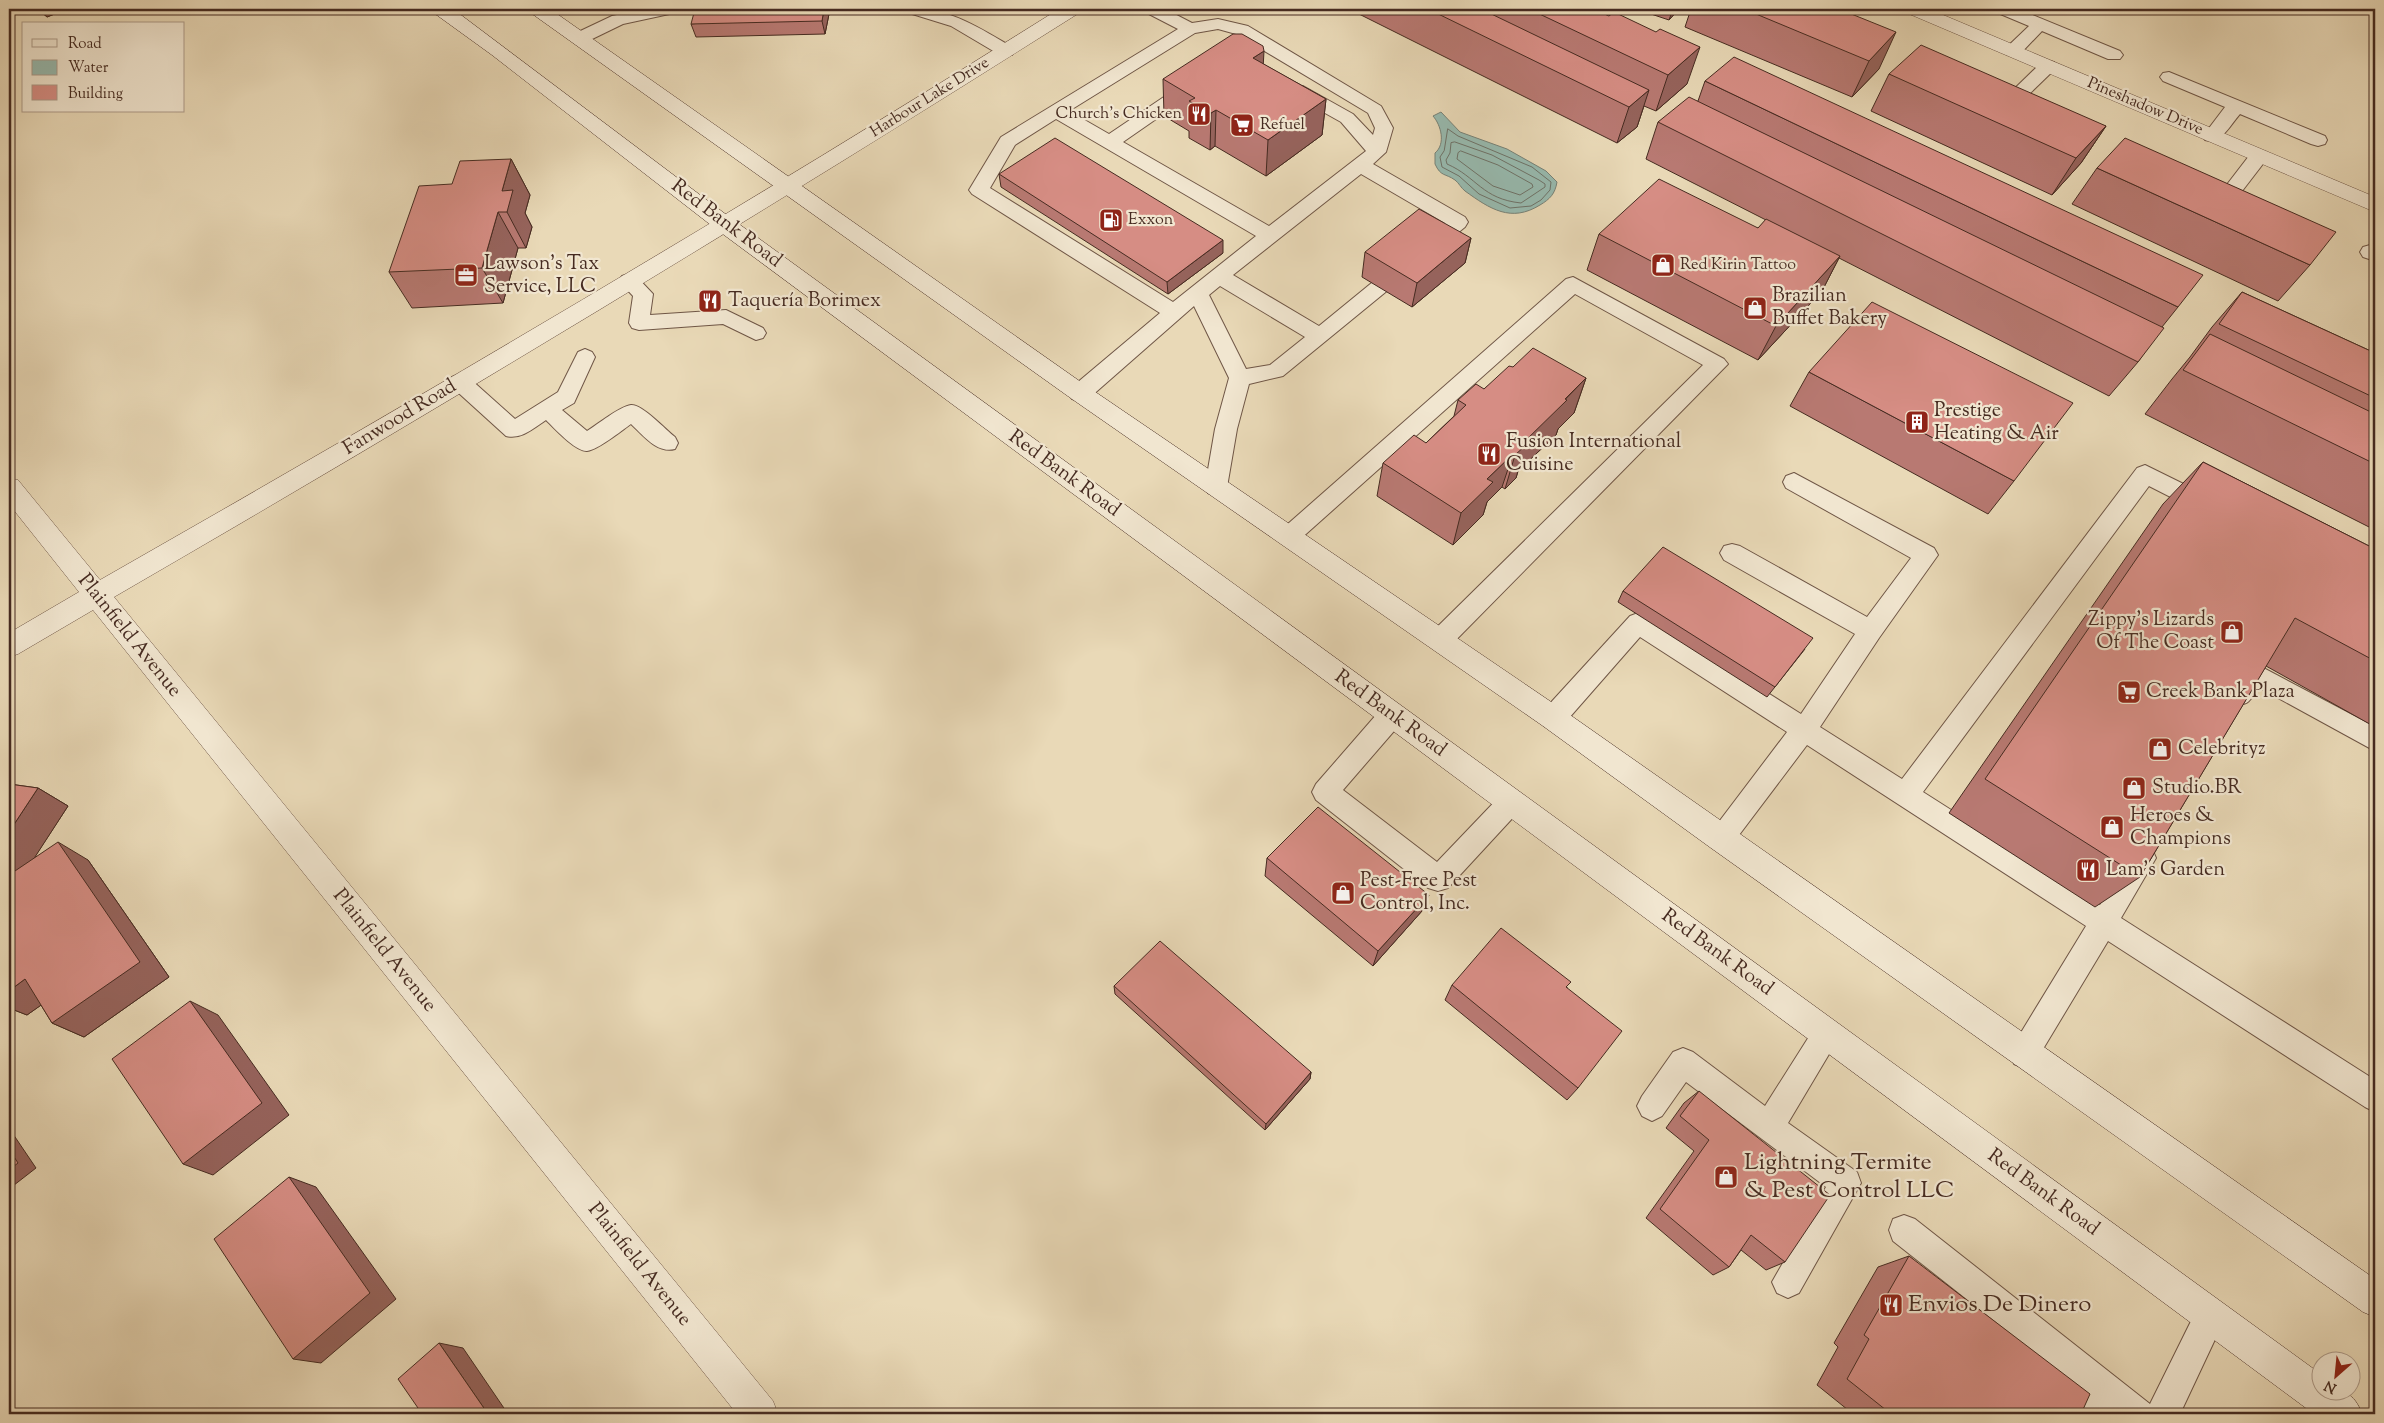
<svg xmlns="http://www.w3.org/2000/svg" width="2384" height="1423" font-family="'Sorts Mill Goudy',serif">
<style>
.water{fill:#97baaf;stroke:#778176}
.lines{fill:none;stroke-linecap:round;stroke-linejoin:round}
.shore{stroke:#6e7268;stroke-width:1}
.service-casing{stroke:#6f5646;stroke-width:2}
.minor-casing{stroke:#6f5646;stroke-width:1}
.secondary-casing{stroke:#462b21;stroke-width:1}
.service{fill:#f1e6d0;fill-rule:evenodd}
.minor{fill:#f1e6d0;fill-rule:evenodd}
.secondary{fill:#f1e6d0;fill-rule:evenodd}
.wall{fill:#b87972;stroke:#462b21}
.shaded-wall{fill:#96635c;stroke:#462b21}
.building{fill:#d68d84;stroke:#462b21}
.labels{text-anchor:middle;dominant-baseline:central;stroke-width:4.5;stroke-linejoin:round;paint-order:stroke}
.far-street-label{font-size:16px;fill:#462b21;stroke:#f1e6d0}
.far-poi-label{font-size:16px;fill:#462b21;stroke:#f1e6d0;text-anchor:start}
.street-label{font-size:20px;fill:#462b21;stroke:#f1e6d0}
.poi-label{font-size:20px;fill:#462b21;stroke:#f1e6d0;text-anchor:start}
.near-poi-label{font-size:24px;fill:#462b21;stroke:#f1e6d0;text-anchor:start}
</style>
<rect width="100%" height="100%" fill="#e9d9b7"/>
<filter id="stains"><feTurbulence type="fractalNoise" baseFrequency=".004" numOctaves="4"/><feColorMatrix values="0 0 0 0 .2 0 0 0 0 .09 0 0 0 0 .02 0 0 0 .5 -.17"/></filter>
<radialGradient id="worn" r=".72"><stop offset=".6" stop-color="#630" stop-opacity="0"/><stop offset="1" stop-color="#630" stop-opacity=".3"/></radialGradient>
<path class="water" d="M1441,112L1460,132L1507,149L1546,171L1557,182C1555,194 1550,199 1540,205C1511,223 1490,209 1465,191C1461,188 1459,183 1455,180C1445,173 1441,177 1435,164V153C1446,144 1441,125 1433,116Z"/>
<g class="lines">
<g class="shore">
<path d="M1448,129L1458,136L1532,167L1551,182L1550,190L1541,200L1531,206L1510,208L1479,194L1459,176L1442,167L1440,157L1444,151Z"/>
<path d="M1455,142L1492,155L1539,180L1545,184V187L1521,203C1482,199 1477,177 1447,164L1446,160L1450,153L1451,143Z"/>
<path d="M1461,151L1498,165L1532,184L1533,187L1520,195L1493,186L1457,159L1458,153Z"/>
</g>
<g class="service-casing">
<g id="service">
<path d="M646,9H677L674,13L623,24L586,42H574L571,38L574,34L612,16Z"/>
<path d="M906,9C947,6 978,27 1012,47L1015,51L1012,55H1000L951,26L909,13Z"/>
<path d="M1144,9H1165L1192,23L1218,19L1248,26L1381,106L1393,128L1386,152L1373,164L1465,217L1468,222L1465,227L1283,376L1249,384L1237,429L1227,487L1224,493L1216,496L1208,493L1205,487L1215,429L1229,378L1194,306L1088,399L1080,401L1072,399L1069,393L1072,387L1160,313L972,194L969,190L1001,137L1178,29L1147,13ZM1218,29L1236,34L1368,113L1375,128L1373,135L1353,114L1303,86H1291L1288,90L1291,94L1341,122L1366,151L1269,226L1123,142L1198,90L1201,86L1198,82H1186L1109,134L1069,111L1195,33ZM1056,119L1256,236L1173,302L990,188L1015,145ZM1361,174L1445,223L1319,326L1233,275ZM1220,286L1305,337L1270,365L1246,369L1209,295Z"/>
<path d="M1996,9H2018L2120,51L2123,55L2120,59H2108L2042,31L2019,55H2007L2004,51L2007,47L2029,26L1998,13Z"/>
<path d="M2048,61L2054,62L2057,66L2054,70L2021,102H2009L2006,98L2009,94L2042,62Z"/>
<path d="M2169,72L2325,136L2327,140L2325,144L2318,146L2311,144L2240,114C2230,125 2222,144 2205,140L2203,136L2225,107L2163,81L2160,77L2163,73Z"/>
<path d="M2259,150L2266,152L2268,156L2266,160L2236,199L2229,201L2222,199L2219,195L2222,191L2252,152Z"/>
<path d="M2370,245L2375,247V261L2363,257L2360,252L2363,247Z"/>
<path d="M629,274L636,276L653,294L650,315L726,310L763,328L766,333L763,338L756,340L723,324L639,330L632,328L629,323L633,296L619,281L622,276Z"/>
<path d="M1573,277L1724,359L1728,364L1449,647L1440,650L1431,647L1428,640L1431,633L1703,365L1575,294L1297,542L1289,545L1281,542L1277,536L1281,530L1566,279Z"/>
<path d="M585,349L592,352L595,357L574,403L562,410L587,431C597,425 620,406 631,405C642,404 666,430 675,437L678,443L675,449C657,454 643,435 631,424C621,431 598,450 587,451C576,452 554,428 546,420C534,428 521,440 506,436L452,387L449,382L452,377L460,374L468,377L515,419L558,392L578,352Z"/>
<path d="M2145,465L2214,499L2217,505L2214,511L2206,514L2198,511L2149,486L1923,792L2100,905L2134,849L2143,846L2152,849L2156,858L2121,918L2375,1080V1112L2365,1107L2108,941L2034,1064L2024,1068L2014,1064L2010,1054L2014,1044L2086,926L1807,745L1730,847L1721,851L1712,847L1708,839L1712,831L1787,732L1640,637L1562,726L1553,729L1544,726L1540,718L1544,710L1630,616L1638,613L1646,616L1801,714L1855,634L1724,560L1720,553L1724,546L1732,544L1740,546L1867,617L1911,558L1786,488L1783,482L1786,476L1794,473L1934,548L1938,555L1879,638L1820,727L1902,779L2137,468Z"/>
<path d="M2254,663L2375,727V751L2258,687C2250,701 2248,708 2231,702L2228,695C2234,682 2241,667 2254,663Z"/>
<path d="M1392,704L1401,707L1405,715L1401,723L1343,790L1437,862L1502,794L1511,790L1520,794L1524,802L1520,810L1448,888L1438,891L1428,888L1316,800L1312,792L1316,784L1383,707Z"/>
<path d="M1827,1020L1837,1024L1841,1034L1788,1123L1857,1172L1861,1183L1799,1293L1788,1298L1777,1293L1772,1282L1826,1187L1686,1082L1662,1116L1652,1121L1642,1116L1637,1106L1642,1096L1673,1052L1683,1048L1693,1052L1765,1106L1817,1024Z"/>
<path d="M1904,1215L1915,1219L2150,1404L2199,1305L2210,1300L2221,1305L2226,1316L2180,1414H2079L2087,1394L1893,1241L1889,1230L1893,1219Z"/>
</g>
</g>
<g class="minor-casing">
<g id="minor">
<path d="M1059,9H1081L1079,13C761,214 439,409 114,597L773,1401L778,1414H737L93,610L18,654L9,657V633L79,592L9,504V478L18,480L100,580C423,396 744,207 1059,9Z"/>
<path d="M1905,9H1929L2375,197V212L1907,13Z"/>
</g>
</g>
<g class="secondary-casing">
<g id="secondary">
<path d="M432,9H453L732,219L2322,1375V1390C2343,1390 2354,1392 2362,1414H2314L716,229L492,55L434,13Z"/>
<path d="M529,9H550L1088,387L1563,710L2375,1279V1317L2363,1312L1711,848L1543,726L1072,399L531,13Z"/>
</g>
</g>
<use href="#service" class="service"/>
<use href="#minor" class="minor"/>
<use href="#secondary" class="secondary"/>
</g>
<g class="wall">
<path d="M37,9H67L47,17Z"/>
<path d="M830,9L825,34L696,37L691,24Z"/>
<path d="M1349,9H1593L1687,84L1656,111L1644,106L1637,127L1617,143Z"/>
<path d="M1636,9H1679L1669,20Z"/>
<path d="M1691,9H1839L1879,69L1852,97L1685,27Z"/>
<path d="M1263,64L1326,99L1322,135L1266,176L1215,146L1210,150L1189,138V131L1164,116L1163,79Z"/>
<path d="M1889,74L2106,126L2081,163L2052,195L1871,111Z"/>
<path d="M1705,81L2178,307L2162,327L2138,362L2109,396L1839,258L1822,291L1758,360L1587,270L1599,234L1758,228L1766,220L1646,159L1658,122L1698,101Z"/>
<path d="M511,159L530,195L525,213L532,227L526,248H518L503,303L412,308L389,272L452,184Z"/>
<path d="M2097,168L2310,265L2278,301L2072,204Z"/>
<path d="M999,174L1223,253L1168,294L1001,187Z"/>
<path d="M1471,238L1465,263L1412,307L1362,277L1365,252Z"/>
<path d="M2242,292L2375,353V530L2145,414L2172,379L2190,357L2212,327Z"/>
<path d="M1513,367L1586,378L1574,413L1558,429L1556,435L1518,471L1516,478L1505,489L1502,487L1487,502L1483,515L1453,545L1377,496L1383,463L1426,443L1454,416L1458,400L1484,389Z"/>
<path d="M1809,372L2014,481L1988,514L1790,406Z"/>
<path d="M2203,462L2375,549V727L2266,666L2140,877L2095,907L1949,813L2163,504Z"/>
<path d="M1623,591L1805,649L1767,697L1618,602Z"/>
<path d="M9,784L38,788L68,806L34,858L88,860L169,977L84,1037L52,1023L41,1005L27,1015L9,1008Z"/>
<path d="M1267,858L1422,911L1373,966L1265,876Z"/>
<path d="M1452,985L1567,987L1578,1088L1567,1100L1445,1000Z"/>
<path d="M1114,986L1311,1072L1310,1079L1265,1130L1115,994Z"/>
<path d="M1699,1091L1785,1262L1766,1270L1741,1250L1729,1267L1713,1275L1646,1218L1694,1151L1666,1128L1684,1103Z"/>
<path d="M1909,1256L2081,1414H1853L1817,1385L1838,1347L1834,1343L1878,1267Z"/>
</g>
<g class="shaded-wall">
<path d="M40,9H67L47,17Z"/>
<path d="M824,9H830L825,34L822,21Z"/>
<path d="M1673,9H1679L1669,20Z"/>
<path d="M1896,32L1879,69L1852,97L1869,61Z"/>
<path d="M1700,47L1687,84L1656,111L1668,75Z"/>
<path d="M1264,51L1262,87L1253,58Z"/>
<path d="M1649,90L1637,127L1617,143L1629,107Z"/>
<path d="M1326,99L1322,135L1266,176L1268,140Z"/>
<path d="M1216,110L1215,146L1210,150L1211,113Z"/>
<path d="M2106,126L2081,163L2052,195L2076,158Z"/>
<path d="M511,159L530,195L525,213L532,227L526,248L507,212L502,191Z"/>
<path d="M498,212L518,248L503,303L482,268Z"/>
<path d="M1471,238L1465,263L1412,307L1417,283Z"/>
<path d="M1223,240V253L1168,294L1167,282Z"/>
<path d="M1840,256L1822,291L1758,360L1776,326Z"/>
<path d="M1586,378L1574,413L1558,429L1556,435L1518,471L1516,478L1505,489L1515,455L1524,442Z"/>
<path d="M1513,454L1502,487L1487,502L1483,515L1453,545L1461,513L1487,479Z"/>
<path d="M38,788L68,806L22,877L9,870V832Z"/>
<path d="M58,842L88,860L169,977L84,1037L52,1023Z"/>
<path d="M1429,895L1422,911L1373,966L1378,951Z"/>
<path d="M25,979L57,994L27,1015L9,1008V991Z"/>
<path d="M190,1001L218,1015L289,1115L213,1175L183,1164Z"/>
<path d="M1311,1072L1310,1079L1265,1130L1266,1124Z"/>
<path d="M9,1133L13,1134L36,1168L9,1189Z"/>
<path d="M289,1177L316,1187L396,1299L321,1363L293,1359Z"/>
<path d="M439,1343L463,1348L508,1414H488Z"/>
</g>
<g class="building">
<path d="M695,9H824L822,21L691,24Z"/>
<path d="M1428,9H1481L1649,90L1629,107Z"/>
<path d="M1529,9H1593L1609,16L1614,12L1656,32L1660,29L1700,47L1668,75Z"/>
<path d="M1744,9H1839L1896,32L1869,61Z"/>
<path d="M1233,34H1242L1263,46L1264,51L1253,58L1326,99L1268,140L1216,110L1211,113L1189,101L1195,98L1163,79Z"/>
<path d="M1921,45L2106,126L2076,158L1889,74Z"/>
<path d="M1734,57L2203,275L2178,307L1705,81Z"/>
<path d="M1689,97L2164,328L2138,362L1658,122Z"/>
<path d="M1055,138L1223,240L1167,282L999,174Z"/>
<path d="M2125,138L2336,232L2310,265L2097,168Z"/>
<path d="M511,159L502,191L513,190L507,212H498L482,268L389,272L419,186L452,184L460,161Z"/>
<path d="M1659,179L1758,228L1766,219L1840,256L1776,326L1599,234Z"/>
<path d="M1419,209L1471,238L1417,283L1365,252Z"/>
<path d="M2242,292L2375,353V398L2219,324Z"/>
<path d="M1872,302L2073,403L2014,481L1809,372Z"/>
<path d="M2210,334L2375,414V464L2183,370Z"/>
<path d="M1533,348L1586,378L1565,399L1567,400L1524,442L1527,444L1515,455L1513,454L1487,479L1493,482L1461,513L1383,463L1414,435L1426,443L1466,405L1458,400L1476,384L1484,389L1509,366L1513,367Z"/>
<path d="M2203,462L2375,549V661L2295,618L2140,877L1985,779Z"/>
<path d="M1663,547L1813,638L1775,687L1623,591Z"/>
<path d="M9,784L38,788L9,832Z"/>
<path d="M1318,807L1429,895L1378,951L1267,858Z"/>
<path d="M58,842L140,962L52,1023L25,979L9,991V875Z"/>
<path d="M1501,928L1571,982L1566,987L1622,1031L1578,1088L1452,985Z"/>
<path d="M1160,941L1311,1072L1266,1124L1114,986Z"/>
<path d="M190,1001L262,1103L183,1164L112,1059Z"/>
<path d="M1699,1091L1830,1195L1785,1262L1751,1235L1729,1267L1660,1209L1709,1140L1680,1116Z"/>
<path d="M9,1149L18,1163L9,1170Z"/>
<path d="M289,1177L370,1293L293,1359L214,1239Z"/>
<path d="M1909,1256L2090,1394L2081,1414H1891L1847,1379L1869,1339L1864,1335Z"/>
<path d="M439,1343L488,1414H410L418,1408L398,1379Z"/>
<path d="M1106,1408L1112,1414H1101Z"/>
</g>
<defs>
<g id="restaurant-square" transform="scale(1.25)"><rect x="-9" y="-9" width="18" height="18" rx="4" fill="#8f2418" stroke="#f1e6d0"/><path d="M-5-6h1v4h1v-4h1v4h1v-4h1v5L-1.5 .5V6h-2V.5L-5-1ZM5-6V6H3V1.5H1.5Q1.5-4 5-6Z" fill="#fff"/></g>
<g id="supermarket-square" transform="scale(1.25)"><rect x="-9" y="-9" width="18" height="18" rx="4" fill="#8f2418" stroke="#f1e6d0"/><path d="M-6-5.5h2.5l.6 2H6L4.5 2H-2.5L-4.4-4H-6ZM-1.5 3.2a1.3 1.3 0 1 0 .1 0ZM3 3.2a1.3 1.3 0 1 0 .1 0Z" fill="#fff"/></g>
<g id="fuel-square" transform="scale(1.25)"><rect x="-9" y="-9" width="18" height="18" rx="4" fill="#8f2418" stroke="#f1e6d0"/><path d="M-5.5-6h7V0h2V4h1.3V-2.5L3-4.5l.8-.8L6-3V5H2.5V1h-1V6h-7ZM-4.2-4.7v3.2H.2V-4.7Z" fill="#fff"/></g>
<g id="shop-square" transform="scale(1.25)"><rect x="-9" y="-9" width="18" height="18" rx="4" fill="#8f2418" stroke="#f1e6d0"/><path d="M-5-2.5h2.3a2.7 3.5 0 0 1 5.4 0H5L5.5 6h-11ZM-1.5-2.5h3a1.5 2.3 0 0 0-3 0Z" fill="#fff"/></g>
<g id="office-square" transform="scale(1.25)"><rect x="-9" y="-9" width="18" height="18" rx="4" fill="#8f2418" stroke="#f1e6d0"/><path d="M-6-3h4V-5.5h4V-3h4V5H-6ZM-1-4.5V-3h2v-1.5ZM-6 0V1H6V0Z" fill="#fff"/></g>
<g id="building-square" transform="scale(1.25)"><rect x="-9" y="-9" width="18" height="18" rx="4" fill="#8f2418" stroke="#f1e6d0"/><path d="M-4-6H4V6H1V3H-1V6H-4ZM-2.5-4.3h1.7v1.8h-1.7ZM.8-4.3h1.7v1.8H.8ZM-2.5-1h1.7V.8h-1.7ZM.8-1h1.7V.8H.8Z" fill="#fff"/></g>
</defs>
<g fill-rule="evenodd">
<use href="#restaurant-square" x="1199" y="114"/>
<use href="#supermarket-square" x="1242" y="125"/>
<use href="#fuel-square" x="1111" y="220"/>
<use href="#shop-square" x="1663" y="265"/>
<use href="#office-square" x="466" y="275"/>
<use href="#restaurant-square" x="710" y="301"/>
<use href="#shop-square" x="1755" y="308"/>
<use href="#building-square" x="1917" y="422"/>
<use href="#restaurant-square" x="1489" y="454"/>
<use href="#shop-square" x="2232" y="632"/>
<use href="#supermarket-square" x="2129" y="692"/>
<use href="#shop-square" x="2160" y="749"/>
<use href="#shop-square" x="2134" y="788"/>
<use href="#shop-square" x="2112" y="827"/>
<use href="#restaurant-square" x="2088" y="870"/>
<use href="#shop-square" x="1343" y="893"/>
<use href="#shop-square" x="1726" y="1177"/>
<use href="#restaurant-square" x="1891" y="1305"/>
</g>
<g class="labels">
<g class="far-street-label">
<text transform="translate(930 98) rotate(-32)">Harbour Lake Drive</text>
<text transform="translate(2145 107) rotate(23)">Pineshadow Drive</text>
</g>
<g class="far-poi-label">
<text x="1182" y="114" text-anchor="end">Church's Chicken</text>
<text x="1260" y="125">Refuel</text>
<text x="1128" y="220">Exxon</text>
<text x="1680" y="265">Red Kirin Tattoo</text>
</g>
<g class="street-label">
<text transform="translate(726 224) rotate(37)">Red Bank Road</text>
<text transform="translate(400 418) rotate(-31)">Fanwood Road</text>
<text transform="translate(1064 474) rotate(36)">Red Bank Road</text>
<text transform="translate(129 636) rotate(51)">Plainfield Avenue</text>
<text transform="translate(1390 714) rotate(36)">Red Bank Road</text>
<text transform="translate(384 951) rotate(51)">Plainfield Avenue</text>
<text transform="translate(1717 953) rotate(36)">Red Bank Road</text>
<text transform="translate(2043 1193) rotate(36)">Red Bank Road</text>
<text transform="translate(639 1265) rotate(51)">Plainfield Avenue</text>
</g>
<g class="poi-label">
<text x="484" y="264">Lawson's Tax<tspan x="484" dy="23">Service, LLC</tspan></text>
<text x="1772" y="296">Brazilian<tspan x="1772" dy="23">Buffet Bakery</tspan></text>
<text x="728" y="301">Taquería Borimex</text>
<text x="1934" y="411">Prestige<tspan x="1934" dy="23">Heating &amp; Air</tspan></text>
<text x="1506" y="442">Fusion International<tspan x="1506" dy="23">Cuisine</tspan></text>
<text x="2214" y="620" text-anchor="end">Zippy's Lizards<tspan x="2214" dy="23">Of The Coast</tspan></text>
<text x="2146" y="692">Creek Bank Plaza</text>
<text x="2178" y="749">Celebrityz</text>
<text x="2152" y="788">Studio.BR</text>
<text x="2130" y="816">Heroes &amp;<tspan x="2130" dy="23">Champions</tspan></text>
<text x="2106" y="870">Lam's Garden</text>
<text x="1360" y="881">Pest-Free Pest<tspan x="1360" dy="23">Control, Inc.</tspan></text>
</g>
<g class="near-poi-label">
<text x="1744" y="1163">Lightning Termite<tspan x="1744" dy="28">&amp; Pest Control LLC</tspan></text>
<text x="1908" y="1305">Envios De Dinero</text>
</g>
</g>
<rect width="2384" height="1423" fill="none" stroke="#e9d9b7" stroke-width="30"/>
<rect x="10" y="10" width="2364" height="1403" fill="none" stroke="#462b21" stroke-width="2.5"/>
<rect x="15" y="15" width="2354" height="1393" fill="none" stroke="#462b21"/>
<rect x="22" y="22" width="162" height="90" fill="#f1e6d0" stroke="#ad9b8a"/>
<rect x="32" y="39" width="25" height="8" fill="#f1e6d0" stroke="#ad9b8a"/>
<text x="68" y="48" font-size="15" fill="#462b21">Road</text>
<rect x="32" y="60" width="25" height="15" fill="#97baaf" stroke="#ad9b8a"/>
<text x="68" y="72" font-size="15" fill="#462b21">Water</text>
<rect x="32" y="85" width="25" height="15" fill="#d68d84" stroke="#ad9b8a"/>
<text x="68" y="98" font-size="15" fill="#462b21">Building</text>
<g transform="translate(2336 1376) rotate(207)"><circle r="24" fill="#f1e6d0" stroke="#ad9b8a"/>
<path d="M0-4L9 19L0 12L-9 19Z" fill="#8f2418"/>
<text y="-8" font-size="14" font-weight="bold" text-anchor="middle" fill="#462b21">N</text>
</g>
<rect width="100%" height="100%" filter="url(#stains)"/>
<rect width="100%" height="100%" fill="url(#worn)"/>
</svg>
